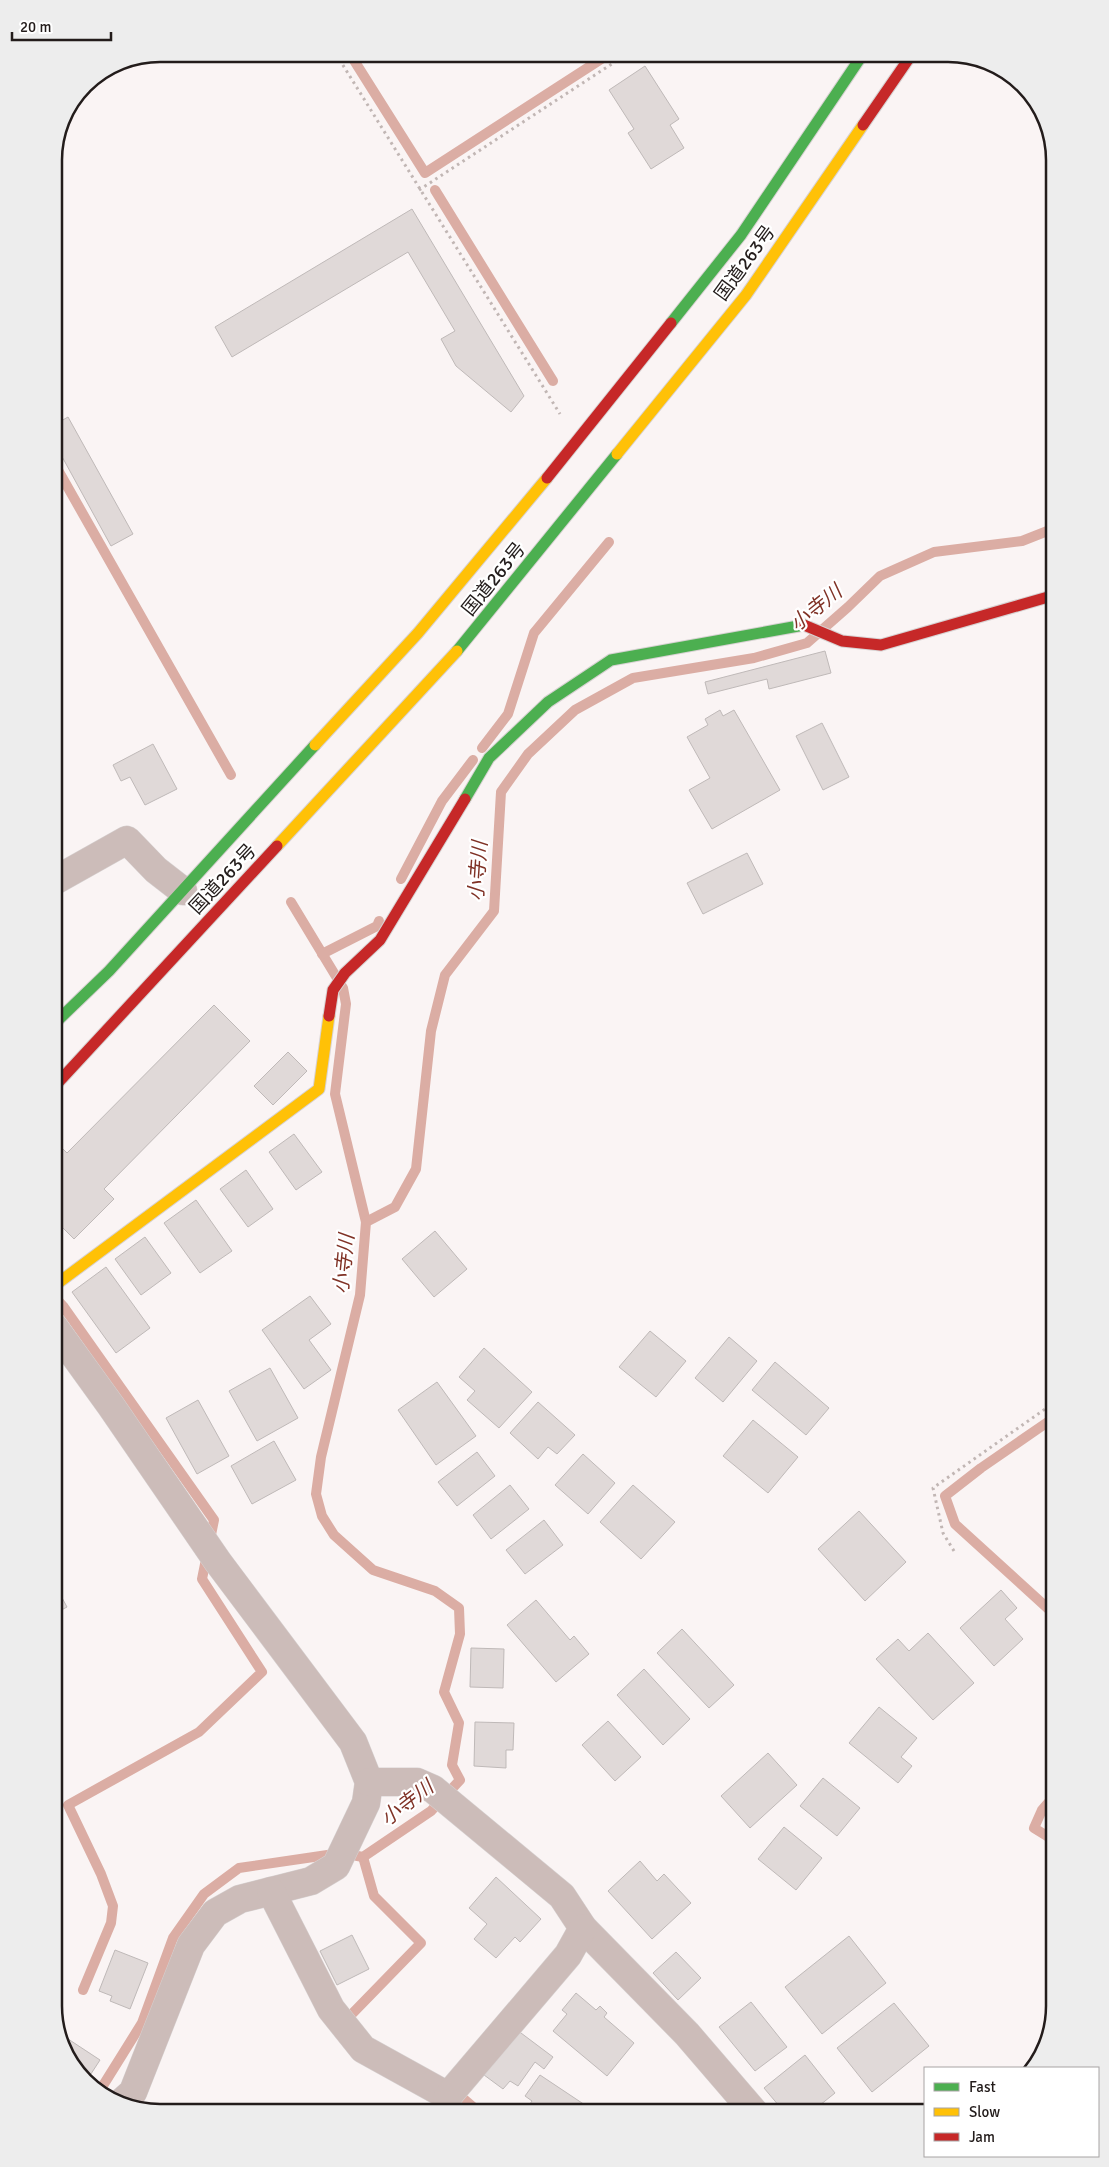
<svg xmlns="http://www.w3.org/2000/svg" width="1109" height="2167" font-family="Signika,'Noto Sans JP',sans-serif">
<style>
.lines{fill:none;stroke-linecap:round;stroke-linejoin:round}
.stream{stroke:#dbada4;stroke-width:10}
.building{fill:#e0d9d8;stroke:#bfb9b8}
.street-casing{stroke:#d7d2d2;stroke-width:29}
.fast-casing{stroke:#d7d2d2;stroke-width:13}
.slow-casing{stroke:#d7d2d2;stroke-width:13}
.jam-casing{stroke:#d7d2d2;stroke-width:13}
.path{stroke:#c1b6b4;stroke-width:3;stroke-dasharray:2.5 4;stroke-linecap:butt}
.street{stroke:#ccbcb9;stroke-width:28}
.fast{stroke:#4caf50;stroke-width:11}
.slow{stroke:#ffc107;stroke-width:11}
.jam{stroke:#c62828;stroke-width:11}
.labels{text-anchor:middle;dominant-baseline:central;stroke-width:4.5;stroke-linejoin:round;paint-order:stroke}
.street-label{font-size:19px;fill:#231c1b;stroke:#fff}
.water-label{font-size:20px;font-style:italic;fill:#803226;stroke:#fff}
.rim{fill:none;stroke:#231c1b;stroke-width:2.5}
</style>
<rect width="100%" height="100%" fill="#faf4f4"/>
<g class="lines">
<g class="stream">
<path d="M350,54L425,173L609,54"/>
<path d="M435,190L553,381"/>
<path d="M54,463L231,775"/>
<path d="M482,748L508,714L534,633L609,542"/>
<path d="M401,879L442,801L473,760"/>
<path d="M291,902L343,988L346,1004L335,1094L366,1222"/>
<path d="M322,954L377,926L379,921"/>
<path d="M54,1296L63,1306L214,1520L202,1579L262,1672L199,1732L68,1805L101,1874L113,1906L111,1923L83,1990"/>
<path d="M1055,1615L955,1524L945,1496L981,1468L1055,1417"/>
<path d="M1055,1841L1034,1828L1042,1810L1055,1795"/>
<path d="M1055,1981V1978"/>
<path d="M348,2018L421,1943L374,1896L363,1857"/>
<path d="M99,2092L142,2023L173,1938L204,1894L239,1868L341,1853L363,1857L431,1811L460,1780L452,1765L459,1723L444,1692L460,1634L459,1608L435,1591L373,1570L334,1535L322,1516L316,1494L321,1457L360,1295L366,1222L395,1207L416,1169L431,1031L445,975L494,911L501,792L528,754L575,710L633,678L754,658L807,643L848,607L880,576L934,552L1022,541L1055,528"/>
<path d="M449,2102L465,2100L480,2113"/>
</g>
</g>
<g class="building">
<path d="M645,66L679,119L670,125L684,148L651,169L628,133L634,129L609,90Z"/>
<path d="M412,209L524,396L511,412L456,366L441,339L455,331L408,252L232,357L215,327Z"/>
<path d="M68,417L133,534L111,546L54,442V425Z"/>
<path d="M825,651L831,673L769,689L767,679L708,694L705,682Z"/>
<path d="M720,710L723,716L734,710L780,790L712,829L689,790L710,778L687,737L708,725L705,719Z"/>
<path d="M822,723L849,777L823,790L796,736Z"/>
<path d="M153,744L177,789L145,805L130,777L121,781L113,765Z"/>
<path d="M747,853L763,884L703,914L687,883Z"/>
<path d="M214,1005L250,1041L104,1189L114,1199L74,1239L54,1219V1151L59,1145L67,1153Z"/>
<path d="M288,1052L307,1071L273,1105L254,1086Z"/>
<path d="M294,1134L322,1172L296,1190L269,1152Z"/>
<path d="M246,1170L273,1209L248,1227L220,1189Z"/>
<path d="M196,1200L232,1251L200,1273L164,1223Z"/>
<path d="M435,1231L467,1269L434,1297L402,1259Z"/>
<path d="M145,1237L171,1273L141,1295L115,1259Z"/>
<path d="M106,1267L150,1328L116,1353L72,1292Z"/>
<path d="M310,1296L331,1324L309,1340L331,1370L304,1389L262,1330Z"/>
<path d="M650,1331L686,1361L656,1397L619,1367Z"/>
<path d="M729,1337L757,1361L723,1402L695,1378Z"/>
<path d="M484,1348L532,1392L499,1428L467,1400L475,1391L459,1377Z"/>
<path d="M775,1362L829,1408L806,1435L752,1390Z"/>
<path d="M270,1368L298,1418L257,1441L229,1391Z"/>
<path d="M437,1382L476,1436L436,1465L398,1410Z"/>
<path d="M198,1400L229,1456L197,1474L166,1418Z"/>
<path d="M538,1402L575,1435L557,1454L548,1447L538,1459L510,1433Z"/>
<path d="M753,1420L798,1457L768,1493L723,1456Z"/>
<path d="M274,1441L296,1480L252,1504L231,1466Z"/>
<path d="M477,1452L495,1476L457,1506L438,1482Z"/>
<path d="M583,1454L615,1483L588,1514L555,1485Z"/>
<path d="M510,1485L529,1509L491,1539L473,1515Z"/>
<path d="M633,1485L675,1522L641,1559L600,1522Z"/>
<path d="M859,1511L906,1562L865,1601L818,1549Z"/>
<path d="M544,1520L563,1545L525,1574L506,1550Z"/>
<path d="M54,1583L67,1607L54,1614Z"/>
<path d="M1001,1590L1017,1608L1005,1619L1023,1639L994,1666L960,1628Z"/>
<path d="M536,1600L570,1640L574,1636L589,1654L556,1682L507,1625Z"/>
<path d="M682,1629L734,1685L709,1708L657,1653Z"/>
<path d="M928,1633L974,1683L933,1720L876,1659L898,1639L909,1651Z"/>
<path d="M471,1648L504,1649L503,1688L470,1687Z"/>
<path d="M644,1669L690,1719L663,1745L617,1695Z"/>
<path d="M879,1707L917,1738L901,1757L912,1766L898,1783L849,1743Z"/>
<path d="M608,1721L641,1757L615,1781L582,1745Z"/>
<path d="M475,1722L514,1723L513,1750H506V1768L474,1766Z"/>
<path d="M768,1753L797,1785L750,1828L721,1796Z"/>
<path d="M823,1778L860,1808L837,1836L800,1806Z"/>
<path d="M784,1827L822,1858L796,1890L758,1859Z"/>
<path d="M640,1861L657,1881L664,1874L691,1903L652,1939L608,1891Z"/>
<path d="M496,1877L541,1919L520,1942L515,1937L496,1958L474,1939L487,1924L469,1908Z"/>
<path d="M352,1935L369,1969L337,1985L320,1951Z"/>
<path d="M849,1936L886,1983L822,2034L785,1987Z"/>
<path d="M115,1950L148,1963L130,2009L110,2001L112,1996L99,1991Z"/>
<path d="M676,1952L701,1978L678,2000L653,1973Z"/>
<path d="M576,1993L596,2010L600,2006L607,2013L604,2017L634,2043L607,2076L553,2031L567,2014L562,2010Z"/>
<path d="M751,2002L787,2047L755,2071L719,2027Z"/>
<path d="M894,2003L929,2046L872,2092L837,2048Z"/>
<path d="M517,2030L553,2057L544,2069L535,2062L518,2086L510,2081L503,2089L480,2072Z"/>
<path d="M59,2033L100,2060L87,2080L62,2047Z"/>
<path d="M805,2055L835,2093L810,2113H785L764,2088Z"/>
<path d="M540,2075L597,2113H524L532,2101L525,2096Z"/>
</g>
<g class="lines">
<g class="street-casing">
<g id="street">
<path d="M54,881L127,840L156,870L183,891"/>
<path d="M54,1327L111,1406L218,1562L353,1742L369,1782L366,1803L336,1866L311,1881L240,1899L215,1913L191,1945L133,2092L123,2101"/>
<path d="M369,1782H417L433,1789L562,1896L583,1928L687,2034L755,2113"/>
<path d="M271,1891L331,2009L363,2049L448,2096"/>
<path d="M447,2113L448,2096L568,1955L583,1928"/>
</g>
</g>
<g class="fast-casing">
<g id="fast">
<path d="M671,323L741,235L863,54"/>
<path d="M457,651L617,454"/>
<path d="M465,799L489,758L548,702L611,660L804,625"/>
<path d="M54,1024L109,971L315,745"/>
</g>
</g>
<g class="slow-casing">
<g id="slow">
<path d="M617,454L746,295L863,125"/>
<path d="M315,745L418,633L547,478"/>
<path d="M277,846L457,651"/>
<path d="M54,1286L319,1089L329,1016"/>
</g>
</g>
<g class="jam-casing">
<g id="jam">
<path d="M863,125L912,54"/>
<path d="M547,478L671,323"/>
<path d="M804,625L842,641L881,645L1055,595"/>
<path d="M329,1016L333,990L345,973L380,940L465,799"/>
<path d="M54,1087L277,846"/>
</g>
</g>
<g class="path">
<path d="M336,54L560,414"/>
<path d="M419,190L627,54"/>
<path d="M954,1551L943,1533L933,1488L1055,1402"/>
</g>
<use href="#street" class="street"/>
<use href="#fast" class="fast"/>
<use href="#slow" class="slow"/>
<use href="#jam" class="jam"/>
</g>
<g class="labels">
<g class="street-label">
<text transform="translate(745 263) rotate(-54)">国道263号</text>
<text transform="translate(494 579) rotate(-51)">国道263号</text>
<text transform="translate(223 879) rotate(-47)">国道263号</text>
</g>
<g class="water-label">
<text transform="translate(816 608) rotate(-39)">小寺川</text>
<text transform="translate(478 871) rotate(-86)">小寺川</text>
<text transform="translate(344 1264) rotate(-84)">小寺川</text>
<text transform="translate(407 1803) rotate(-38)">小寺川</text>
</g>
</g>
<path d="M0 0H1109V2167H0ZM160 62H948A98 98 0 0 1 1046 160V2006A98 98 0 0 1 948 2104H160A98 98 0 0 1 62 2006V160A98 98 0 0 1 160 62Z" fill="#ededed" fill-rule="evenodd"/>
<path class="rim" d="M160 62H948A98 98 0 0 1 1046 160V2006A98 98 0 0 1 948 2104H160A98 98 0 0 1 62 2006V160A98 98 0 0 1 160 62Z"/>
<rect x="924" y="2067" width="175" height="90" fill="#ffffff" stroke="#a7a4a4"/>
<rect x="934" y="2083" width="25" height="8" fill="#4caf50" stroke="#a7a4a4"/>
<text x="969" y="2092" font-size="15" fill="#231c1b">Fast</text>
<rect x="934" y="2108" width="25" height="8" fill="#ffc107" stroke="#a7a4a4"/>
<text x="969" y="2117" font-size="15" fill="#231c1b">Slow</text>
<rect x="934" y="2133" width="25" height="8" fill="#c62828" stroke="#a7a4a4"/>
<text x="969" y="2142" font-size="15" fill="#231c1b">Jam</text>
<path d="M12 32v8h99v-8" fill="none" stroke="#231c1b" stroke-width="2.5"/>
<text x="20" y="32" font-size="15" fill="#231c1b" stroke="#ffffff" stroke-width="4" paint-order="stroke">20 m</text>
</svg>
